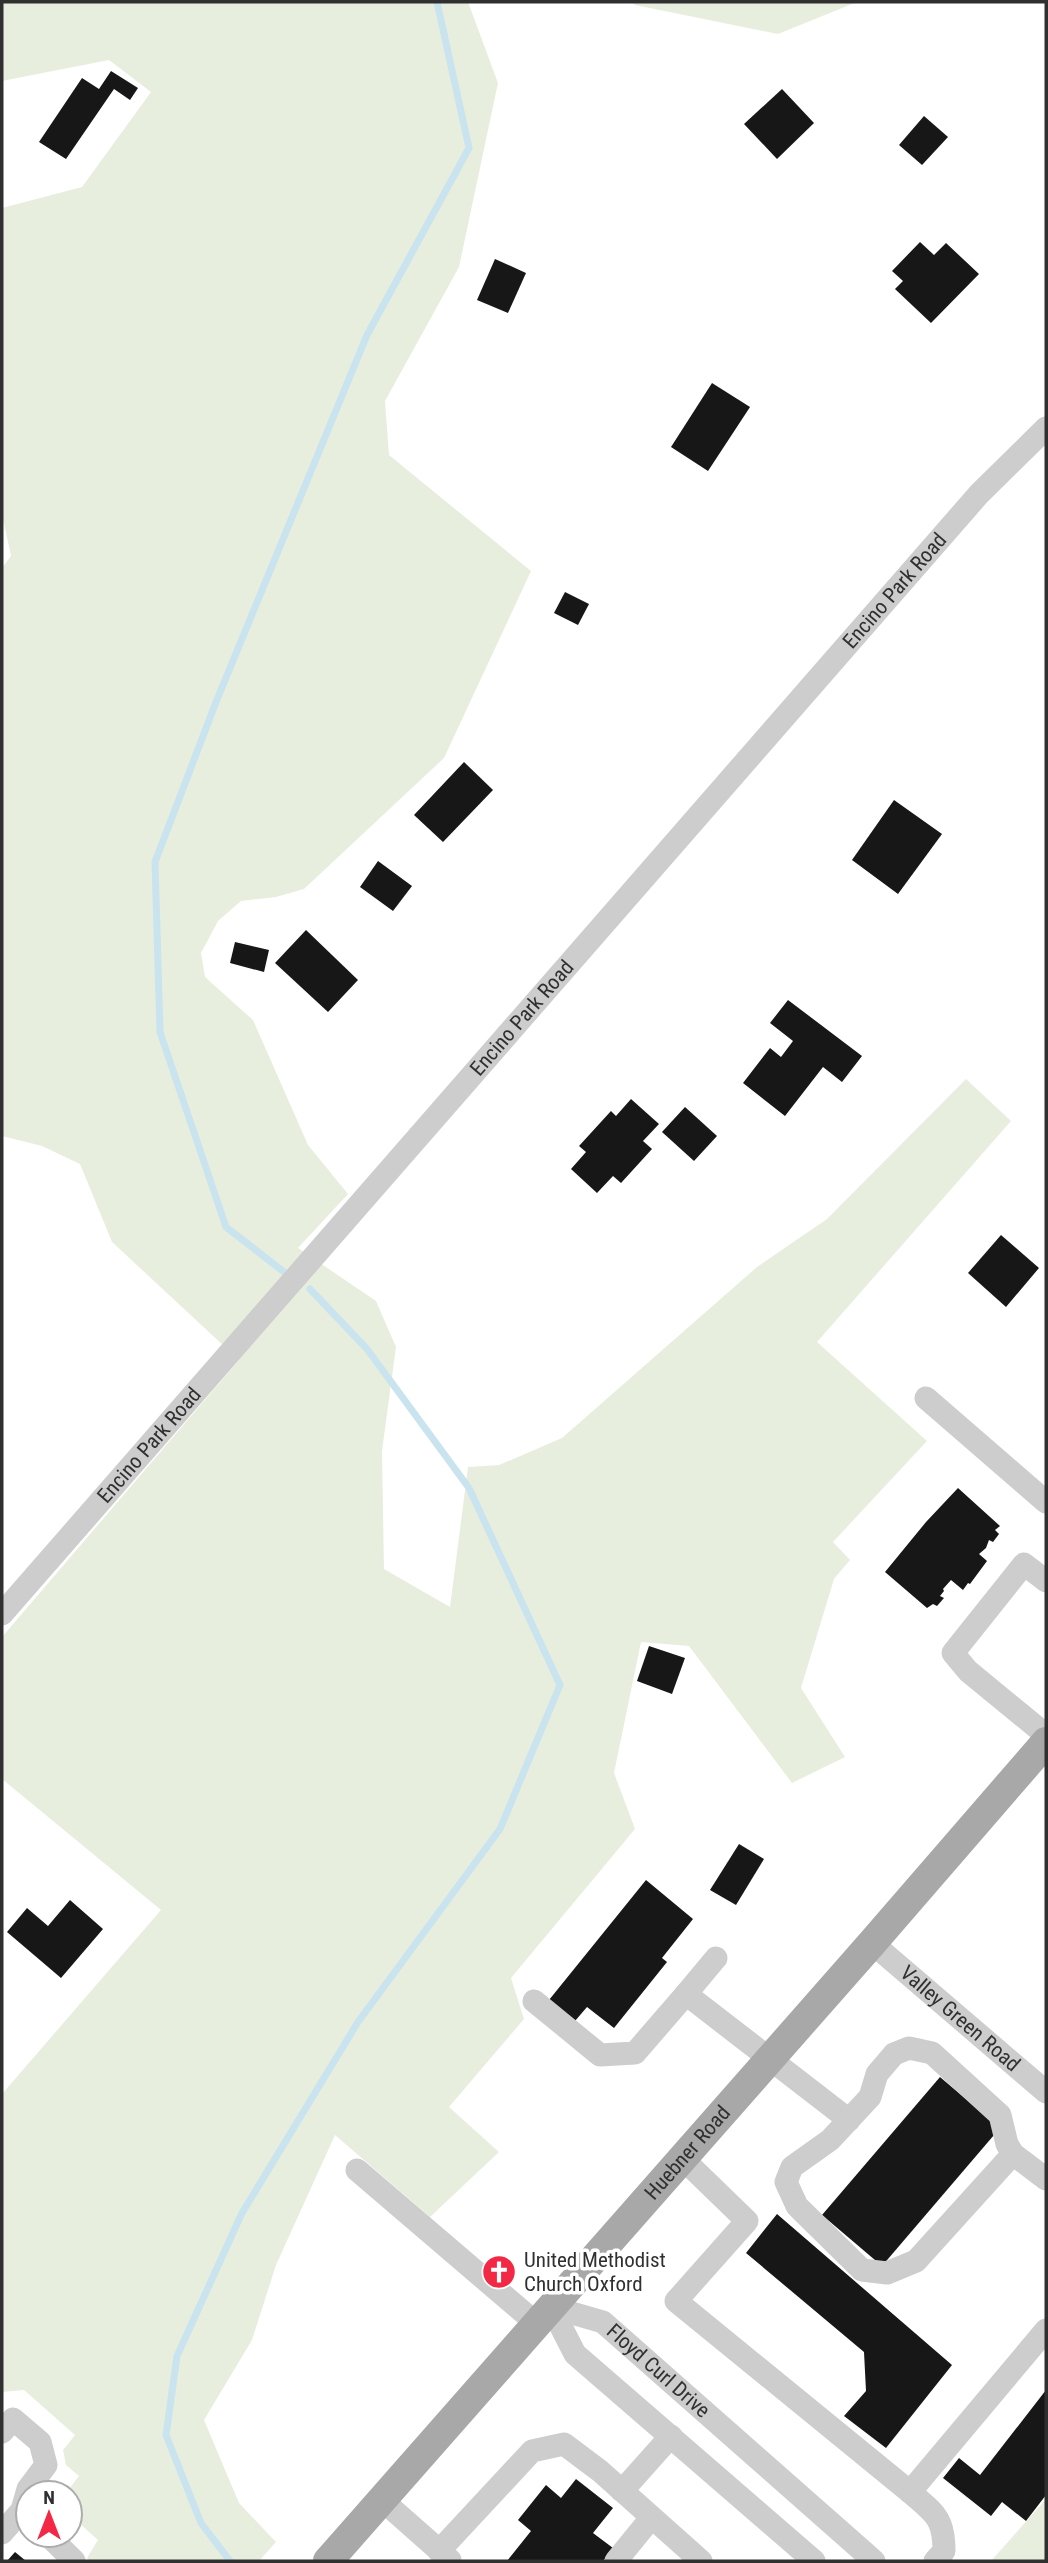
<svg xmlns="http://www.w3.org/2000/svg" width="1048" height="2563" font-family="'Roboto Condensed',sans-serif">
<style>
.green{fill:#e8eede}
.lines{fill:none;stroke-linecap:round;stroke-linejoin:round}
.stream{stroke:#c9e3ef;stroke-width:7}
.building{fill:#171717}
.minor{stroke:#cdcdcd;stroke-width:23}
.major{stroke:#a8a8a8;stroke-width:30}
.labels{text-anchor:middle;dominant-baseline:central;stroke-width:7;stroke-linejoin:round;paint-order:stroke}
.street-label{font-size:21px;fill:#303030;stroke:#fff}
.poi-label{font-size:21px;fill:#303030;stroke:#fff;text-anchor:start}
</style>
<rect width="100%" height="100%" fill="#fff"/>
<g class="green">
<path d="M2,2H468L498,83L459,267L385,401L389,455L531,571L444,758L304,889L276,897L241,901L218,921L201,953L205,977L253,1020L308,1145L348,1194L298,1248L376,1301L396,1347L382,1451L384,1569L450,1607L468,1467L499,1465L562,1438L757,1267L827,1219L966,1079L1011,1121L817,1342L927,1441L833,1542L850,1560L834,1579L801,1688L845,1757L792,1783L689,1646L641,1642L614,1773L635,1829L511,1978L524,2019L449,2107L499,2152L430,2217L335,2135L276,2265L252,2340L204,2420L239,2503L276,2542L259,2561H90L87,2558L98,2540L70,2515V2493H66L79,2476L66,2465L63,2450L75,2435L24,2390L2,2392V2094L161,1910L2,1779V1637L239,1360L112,1242L80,1164L42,1146L2,1136V568L11,556L2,514V208L82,187L151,92L109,60L2,81Z"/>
<path d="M632,2H857L778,34L635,5Z"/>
<path d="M1046,2499V2561H991Z"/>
</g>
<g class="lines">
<g class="stream">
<path d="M284,1272L226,1227L160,1032L155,862L216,702L367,335L469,148L437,2"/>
<path d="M230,2561L201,2523L166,2435L177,2356L242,2213L358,2022L500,1829L560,1685L469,1488L367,1349L310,1289"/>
</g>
</g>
<g class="building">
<path d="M111,71L138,88L130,100L114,89L66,159L39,142L82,78L99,89Z"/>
<path d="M782,89L814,123L777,159L744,124Z"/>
<path d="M924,116L948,137L922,165L899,145Z"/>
<path d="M920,242L934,255L946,243L979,274L931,323L895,289L903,281L892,271Z"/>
<path d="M495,259L526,273L508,313L477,300Z"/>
<path d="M712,383L750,407L708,471L671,447Z"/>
<path d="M565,592L589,604L578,625L554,613Z"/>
<path d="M464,762L493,790L443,842L414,815Z"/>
<path d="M894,800L942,834L898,894L852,860Z"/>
<path d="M378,861L412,886L393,911L360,887Z"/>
<path d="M306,930L358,980L328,1012L275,963Z"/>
<path d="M235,942L269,950L264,972L230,963Z"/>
<path d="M788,1000L862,1056L842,1082L823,1067L785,1116L743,1083L770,1048L781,1057L793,1041L770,1023Z"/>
<path d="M631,1099L659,1124L643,1141L652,1149L621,1183L613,1176L597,1193L571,1169L586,1152L579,1146L611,1111L616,1116Z"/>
<path d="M685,1107L717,1136L694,1161L662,1132Z"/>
<path d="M1001,1235L1039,1268L1006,1307L968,1273Z"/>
<path d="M958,1488L1000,1526L995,1530L999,1534L993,1542L989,1540L986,1548L979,1554L987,1561L970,1584L968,1583L963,1590L951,1580L943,1589L944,1591L940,1596L944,1598L937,1606L933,1604L927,1608L885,1572L926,1522Z"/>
<path d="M649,1646L685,1658L672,1694L637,1681Z"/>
<path d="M739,1844L764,1859L736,1905L710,1890Z"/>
<path d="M646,1880L693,1919L662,1958L667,1962L614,2028L587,2007L575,2021L549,2000Z"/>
<path d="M70,1900L103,1929L61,1978L7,1932L27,1908L48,1926Z"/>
<path d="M940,2077L1000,2128L882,2266L822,2215Z"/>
<path d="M777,2214L952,2365L886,2448L844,2416L866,2391L864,2352L746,2253Z"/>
<path d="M1046,2390V2495L1026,2521L1002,2502L991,2516L943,2478L959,2458L980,2475Z"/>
<path d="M576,2479L613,2508L593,2533L613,2548L603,2561H507L531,2531L518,2520L546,2485L561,2498Z"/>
<path d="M15,2552L26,2561H7Z"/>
</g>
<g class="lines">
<g class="minor">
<path d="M926,1398L1046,1502"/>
<path d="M1046,1581L1024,1564L953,1653L968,1671L1046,1735"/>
<path id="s1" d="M2,1614L979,494L1046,428"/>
<path id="s2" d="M872,1943L1046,2092"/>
<path d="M686,1994L716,1958"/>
<path d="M534,2001L600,2055L635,2053L686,1994L849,2120"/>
<path d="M1013,2154L916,2261L887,2273L862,2270L797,2206L786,2182L792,2167L830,2140L870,2097L877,2074L894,2054L909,2048L932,2053L1000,2115L1007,2144L1013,2154L1046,2179"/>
<path d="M682,2158L747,2221L676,2301L910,2492L1046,2330"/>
<path d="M357,2170L537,2324"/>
<path id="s3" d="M551,2307L603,2322L874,2561"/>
<path d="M551,2307L575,2354L814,2561"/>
<path d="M2,2432L13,2419L40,2442L46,2465L28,2489L22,2510L2,2533"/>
<path d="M622,2491L671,2436"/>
<path d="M910,2492C934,2513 944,2517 944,2551L935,2561"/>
<path d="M382,2500L450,2560"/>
<path d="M48,2535L74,2561"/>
<path d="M439,2551L532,2451L564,2444L600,2471L701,2561"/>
<path d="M616,2561L651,2518"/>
</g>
<path class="major" id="s4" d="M328,2561L872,1943L1046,1742"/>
</g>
<defs>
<g id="church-disc" transform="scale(1.75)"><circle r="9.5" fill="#f22844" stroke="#fff"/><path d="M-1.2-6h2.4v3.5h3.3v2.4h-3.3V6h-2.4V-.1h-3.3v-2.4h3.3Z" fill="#fff"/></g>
</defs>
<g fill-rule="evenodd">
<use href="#church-disc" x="499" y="2272"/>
</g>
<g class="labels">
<g class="street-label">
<text stroke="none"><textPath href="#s1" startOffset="1358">Encino Park Road</textPath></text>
<text stroke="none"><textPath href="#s1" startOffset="791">Encino Park Road</textPath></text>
<text stroke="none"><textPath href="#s1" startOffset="224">Encino Park Road</textPath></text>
<text stroke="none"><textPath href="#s2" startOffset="116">Valley Green Road</textPath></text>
<text stroke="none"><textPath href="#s4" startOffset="544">Huebner Road</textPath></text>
<text stroke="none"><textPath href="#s3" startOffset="128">Floyd Curl Drive</textPath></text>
</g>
<g class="poi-label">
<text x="524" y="2260">United Methodist<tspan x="524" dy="24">Church Oxford</tspan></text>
</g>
</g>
<rect width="1048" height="2563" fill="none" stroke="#303030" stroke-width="7"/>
<g transform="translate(49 2514)"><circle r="33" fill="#ffffff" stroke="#acacac" stroke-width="2"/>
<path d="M0-5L12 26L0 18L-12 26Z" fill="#f22844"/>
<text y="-10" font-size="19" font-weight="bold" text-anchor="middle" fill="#303030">N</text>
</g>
</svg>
